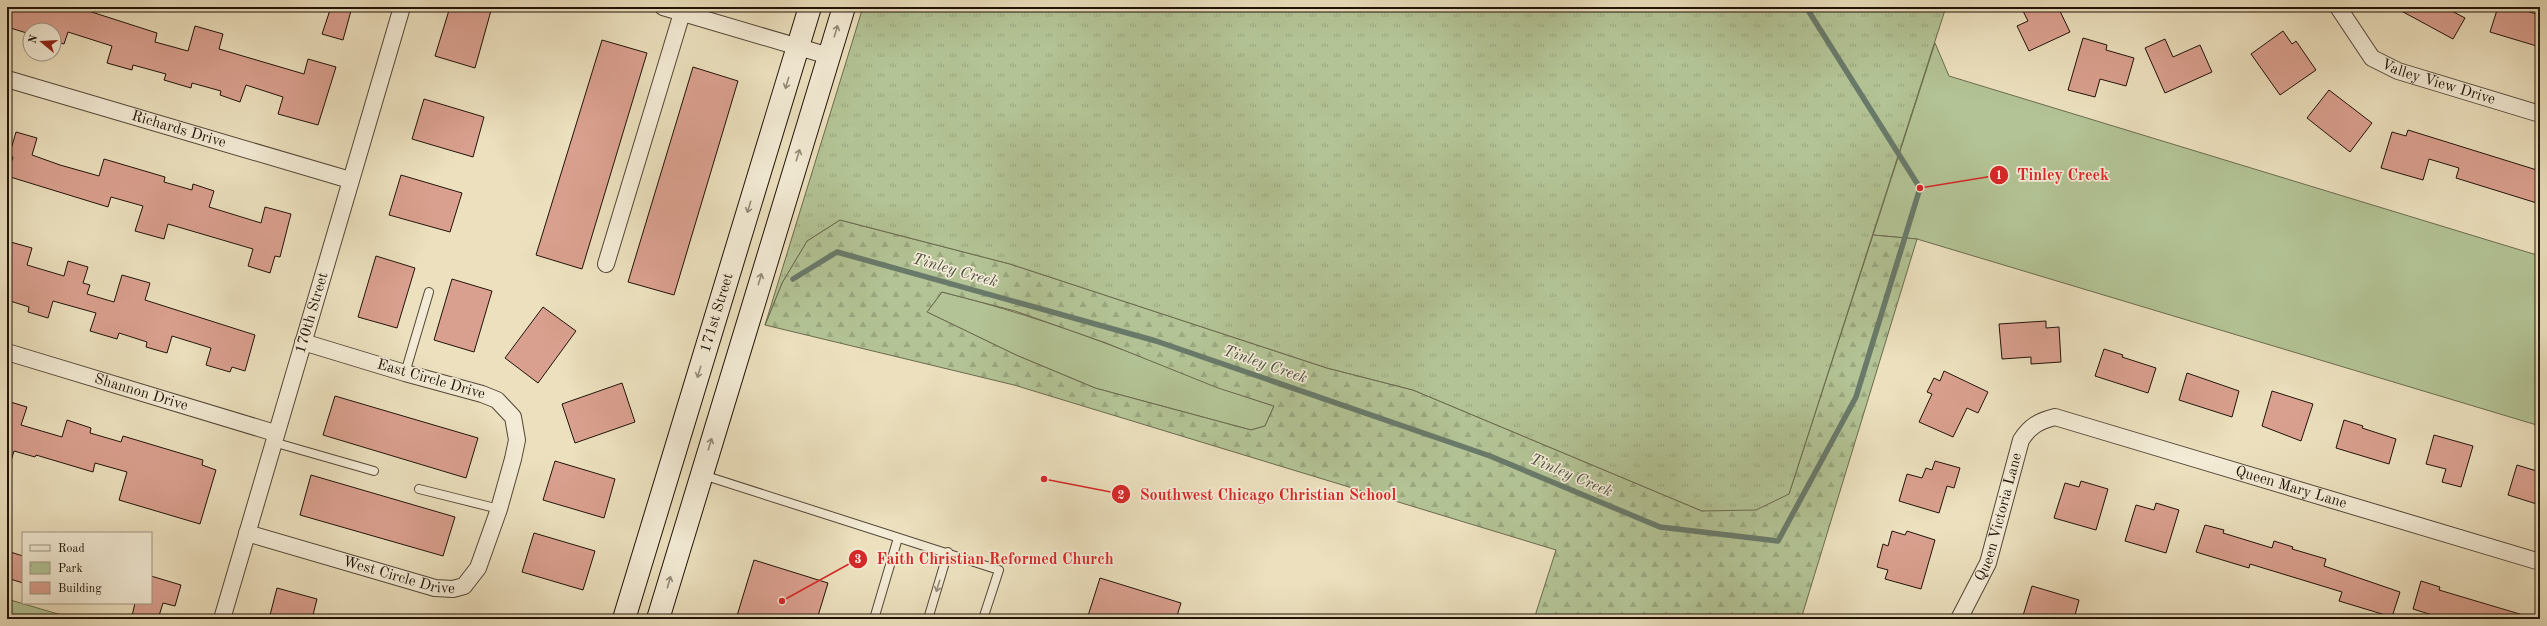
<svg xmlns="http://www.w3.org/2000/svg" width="2547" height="626" font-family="'Old Standard TT',serif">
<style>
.grass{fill:#b3c395;stroke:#6a6b4e}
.forest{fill:url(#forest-firs);stroke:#6a6b4e;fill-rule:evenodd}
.park{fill:url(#park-tufts);stroke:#6a6b4e}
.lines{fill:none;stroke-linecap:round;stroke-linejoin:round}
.stream{stroke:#697a6a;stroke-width:5.5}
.building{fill:#daa08f;stroke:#201308}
.lane-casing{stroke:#534636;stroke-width:10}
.street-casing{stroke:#534636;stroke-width:18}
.secondary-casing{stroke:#201308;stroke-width:24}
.lane{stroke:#f3ebd5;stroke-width:8}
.street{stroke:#f3ebd5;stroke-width:16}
.secondary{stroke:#f3ebd5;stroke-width:22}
.oneway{stroke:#948a79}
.labels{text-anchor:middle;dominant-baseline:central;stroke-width:3.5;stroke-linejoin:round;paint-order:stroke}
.street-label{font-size:15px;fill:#201308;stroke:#f3ebd5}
.water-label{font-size:16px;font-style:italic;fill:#4b4f41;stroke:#f3ebd5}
.leader{fill:none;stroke:#d62828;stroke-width:1.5}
.callout-dot{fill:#d62828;stroke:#f3ebd5;stroke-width:1.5}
.mark-label{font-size:12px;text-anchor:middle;font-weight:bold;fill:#fff}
.callout-label{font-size:16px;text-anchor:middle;font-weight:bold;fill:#d62828;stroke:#f3ebd5;stroke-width:3.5;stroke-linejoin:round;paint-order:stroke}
</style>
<defs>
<pattern id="forest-firs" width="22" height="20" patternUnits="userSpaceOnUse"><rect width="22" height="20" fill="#b3c395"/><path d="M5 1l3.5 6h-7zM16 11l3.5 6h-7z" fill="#9aa77f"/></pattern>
<pattern id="park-tufts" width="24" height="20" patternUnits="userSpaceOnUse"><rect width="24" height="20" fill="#b3c395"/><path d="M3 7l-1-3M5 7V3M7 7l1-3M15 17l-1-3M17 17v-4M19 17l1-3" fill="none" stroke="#9aa77f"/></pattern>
</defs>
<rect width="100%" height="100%" fill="#ece0be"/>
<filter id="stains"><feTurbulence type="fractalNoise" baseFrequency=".005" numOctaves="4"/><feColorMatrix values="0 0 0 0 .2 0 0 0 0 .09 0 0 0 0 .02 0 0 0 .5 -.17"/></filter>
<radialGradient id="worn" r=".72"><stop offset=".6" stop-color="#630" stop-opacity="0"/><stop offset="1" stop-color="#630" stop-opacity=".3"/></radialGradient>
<g class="grass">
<path d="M1935,43L1949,76L2540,256V426L1917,239L1873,235Z"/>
<path d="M942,292C998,306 1052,323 1105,343C1162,364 1216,388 1274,406L1265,426L1251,430L1095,388L1016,355L927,312Z"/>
<path d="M7,599L75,619H7Z"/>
</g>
<path class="forest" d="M840,220L1010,264L1327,368L1413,390L1702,511L1789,494L1873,235L1917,239L1801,619H1534L1556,550L1014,385L765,325L782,283L807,241ZM942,292L1015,311L1106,343L1218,388L1274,406L1265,426L1251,430L1095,388L1016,355L927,312Z"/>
<path class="park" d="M863,7H1946L1789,494L1756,510L1702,511L1413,390L1327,368L1010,264L840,220L807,241L782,283L765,325Z"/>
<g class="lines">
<path class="stream" d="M793,279L837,252L1156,341L1490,456L1660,527L1778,541L1856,397L1920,188L1806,7"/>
</g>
<g class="building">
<path d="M7,7H76L157,33L155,42L188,51L195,26L223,34L219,49L304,74L308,59L336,67L318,125L278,114L283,97L246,85L240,102L220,95L221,91L192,83L191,88L164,80L166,74L133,65L132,70L107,63L112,46L68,32L64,44L54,41V30H30V34L7,27Z"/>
<path d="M331,7H352L343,40L322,34Z"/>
<path d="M450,7H492L475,68L435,56Z"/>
<path d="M2021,7H2058L2070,32L2029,51L2017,26L2028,21Z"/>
<path d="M2394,7H2444L2465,18L2453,39Z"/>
<path d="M2498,7H2513L2540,15V47L2490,32Z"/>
<path d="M2283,31L2292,44L2296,41L2316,70L2280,95L2251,54Z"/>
<path d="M2083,38L2107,45L2106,50L2134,58L2126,86L2100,79L2095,97L2068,90Z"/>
<path d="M2165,39L2173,57L2200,45L2212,72L2165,93L2145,48Z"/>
<path d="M602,40L647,53L582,269L536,255Z"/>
<path d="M693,67L738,81L674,295L628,282Z"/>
<path d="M2329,90L2372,123L2350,152L2307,118Z"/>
<path d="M424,99L484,117L473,157L412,139Z"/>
<path d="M2408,130L2540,171V204L2456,178L2459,168L2429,159L2423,180L2381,168L2392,132L2406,136Z"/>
<path d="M16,132L37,138L32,155L60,165L99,176L104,159L165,177L164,182L192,190L193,184L214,191L209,207L261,223L265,207L291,214L280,257L275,256L270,273L248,266L253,249L168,224L164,239L135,231L143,206L111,197L108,207L7,176L13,157L9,156Z"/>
<path d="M401,175L462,193L450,232L389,215Z"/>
<path d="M7,241L32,248L27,265L64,276L68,261L88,267L83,283L90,285L87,294L114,302L122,275L150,283L145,300L255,335L245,371L232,367L230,372L206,365L211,348L172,336L167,353L146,347L147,342L119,333L117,339L90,331L96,313L53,301L48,318L28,312L29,307L7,300Z"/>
<path d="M376,256L415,268L397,328L358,317Z"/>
<path d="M452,279L492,291L474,352L434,340Z"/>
<path d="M543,307L576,331L538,383L505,358Z"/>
<path d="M2046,321V328L2059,327L2061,362L2031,364V357L2002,359L1999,324Z"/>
<path d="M2104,349L2123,355L2122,357L2156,368L2148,393L2095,376Z"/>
<path d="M1944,371L1988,392L1978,413L1967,408L1953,437L1919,422L1932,394L1927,392L1934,378L1940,381Z"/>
<path d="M2187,373L2239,391L2232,417L2179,400Z"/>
<path d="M622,383L635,422L575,443L562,404Z"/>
<path d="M2272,391L2313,404L2301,441L2262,426Z"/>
<path d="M335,396L478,438L466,478L323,435Z"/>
<path d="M7,401L27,407L21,425L62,437L67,420L91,428L90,433L121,442L123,436L203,460L202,465L216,470L200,524L119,500L127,472L95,463L93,472L36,455L35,457L14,451L11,461L7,460Z"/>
<path d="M2344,420L2363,426L2362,428L2396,439L2389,464L2336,448Z"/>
<path d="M2434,435L2473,446L2461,487L2442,482L2446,469L2426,464Z"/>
<path d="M555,461L615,479L604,518L543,500Z"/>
<path d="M1935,461L1960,468L1954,488L1947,486L1939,513L1899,501L1907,474L1922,478L1926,468L1932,470Z"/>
<path d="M2517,465L2540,472V505L2508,495Z"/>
<path d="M311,475L455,517L443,556L300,515Z"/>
<path d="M2081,481L2108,489L2096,530L2054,518L2065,483L2079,487Z"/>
<path d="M2156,503L2179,510L2166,553L2125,541L2136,505L2154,510Z"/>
<path d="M2205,525L2224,530L2223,533L2272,548L2274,541L2293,547L2292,549L2326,559L2324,566L2400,592L2392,617L2339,601L2342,592L2250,564L2249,568L2196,552Z"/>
<path d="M1892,531L1905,535L1907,531L1935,540L1921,589L1885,579L1888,570L1877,567L1883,544L1888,546Z"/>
<path d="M534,533L595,551L583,590L522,572Z"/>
<path d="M7,551L23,556V583L7,578Z"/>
<path d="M754,560L828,583L817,619H736Z"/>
<path d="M151,576L181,585L175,606L163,603L158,619H143L132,616L135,603H151Z"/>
<path d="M1100,578L1181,603L1176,619H1087Z"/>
<path d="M2421,581L2440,587L2439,590L2523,615V619H2445L2413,609Z"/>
<path d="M2032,586L2079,600L2074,619H2022Z"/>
<path d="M277,588L317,599L312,619H269Z"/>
</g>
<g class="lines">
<g class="lane-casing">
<g id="lane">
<path d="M405,373L429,292"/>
<path d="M273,442L374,471"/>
<path d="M703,475L999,570L983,619"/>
<path d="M419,489L499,509"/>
<path d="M874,619L898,538"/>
<path d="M928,619L948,552"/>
</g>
</g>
<g class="street-casing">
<g id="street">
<path d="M663,7L829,56"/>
<path id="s1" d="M2338,7L2372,58L2398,71L2540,114"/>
<path id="s2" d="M7,79L350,180"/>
<path d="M606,264L682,13"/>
<path id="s3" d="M7,352L275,433"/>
<path id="s4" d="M247,533L435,588L453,589L464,586L478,568L499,509L513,459L517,440L513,417L497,400L482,394L405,373L303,342"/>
<path id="s5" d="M222,619L402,7"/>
<path id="s6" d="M1959,619L1988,563L2021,440C2030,426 2039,421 2055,417L2540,562"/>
</g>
</g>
<g class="secondary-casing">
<g id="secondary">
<path id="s7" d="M624,619L810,7"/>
<path d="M658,619L844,7"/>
</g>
</g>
<use href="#lane" class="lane"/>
<use href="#street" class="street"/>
<use href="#secondary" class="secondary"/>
</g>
<defs><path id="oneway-shaft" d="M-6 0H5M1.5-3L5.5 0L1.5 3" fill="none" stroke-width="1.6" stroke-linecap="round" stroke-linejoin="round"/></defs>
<g class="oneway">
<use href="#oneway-shaft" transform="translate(836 31) rotate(-73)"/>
<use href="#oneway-shaft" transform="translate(787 83) rotate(107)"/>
<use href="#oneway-shaft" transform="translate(798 155) rotate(-73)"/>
<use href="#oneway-shaft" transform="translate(749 207) rotate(107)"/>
<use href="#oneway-shaft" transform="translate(760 279) rotate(-73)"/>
<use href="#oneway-shaft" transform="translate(699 372) rotate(107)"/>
<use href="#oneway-shaft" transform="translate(710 444) rotate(-73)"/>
<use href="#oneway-shaft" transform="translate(669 582) rotate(-74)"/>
<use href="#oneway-shaft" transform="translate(938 586) rotate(107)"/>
</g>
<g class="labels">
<g class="street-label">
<text stroke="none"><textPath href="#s1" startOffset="132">Valley View Drive</textPath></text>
<text stroke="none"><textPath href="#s2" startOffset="179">Richards Drive</textPath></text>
<text stroke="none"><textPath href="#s5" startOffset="319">170th Street</textPath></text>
<text stroke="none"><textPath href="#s7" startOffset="320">171st Street</textPath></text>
<text transform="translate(431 380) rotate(16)">East Circle Drive</text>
<text stroke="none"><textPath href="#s3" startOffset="140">Shannon Drive</textPath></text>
<text stroke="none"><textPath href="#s6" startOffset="479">Queen Mary Lane</textPath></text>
<text stroke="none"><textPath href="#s6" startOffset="110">Queen Victoria Lane</textPath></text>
<text stroke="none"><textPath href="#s4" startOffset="158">West Circle Drive</textPath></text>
</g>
<g class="water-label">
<text transform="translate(955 271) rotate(16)">Tinley Creek</text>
<text transform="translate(1265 365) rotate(19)">Tinley Creek</text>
<text transform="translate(1571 476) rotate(23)">Tinley Creek</text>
</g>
</g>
<path class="leader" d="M1920 188L1999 175M1044 479L1121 494M782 601L858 559"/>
<g class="callout-dot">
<circle cx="1920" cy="188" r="4"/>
<circle cx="1044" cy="479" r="4"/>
<circle cx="782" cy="601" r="4"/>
<circle cx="1999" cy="175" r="10"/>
<circle cx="1121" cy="494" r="10"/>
<circle cx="858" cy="559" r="10"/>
</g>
<g class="mark-label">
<text x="1999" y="179">1</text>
<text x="1121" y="499">2</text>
<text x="858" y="563">3</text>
</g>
<g class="callout-label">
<text x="2063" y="180">Tinley Creek</text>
<text x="1268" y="500">Southwest Chicago Christian School</text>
<text x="995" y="564">Faith Christian Reformed Church</text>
</g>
<rect width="2547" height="626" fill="none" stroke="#ece0be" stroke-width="24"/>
<rect x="8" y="8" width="2531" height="610" fill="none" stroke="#201308" stroke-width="2"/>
<rect x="12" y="12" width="2523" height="602" fill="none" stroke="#201308"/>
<rect x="22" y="532" width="130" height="72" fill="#f3ebd5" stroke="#9f9583"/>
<rect x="30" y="545" width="20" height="6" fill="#f3ebd5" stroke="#9f9583"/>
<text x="58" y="552" font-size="12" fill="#201308">Road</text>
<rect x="30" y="562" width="20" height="12" fill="url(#park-tufts)" stroke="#9f9583"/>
<text x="58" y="572" font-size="12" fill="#201308">Park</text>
<rect x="30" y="582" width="20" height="12" fill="#daa08f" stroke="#9f9583"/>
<text x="58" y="592" font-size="12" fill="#201308">Building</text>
<g transform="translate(42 42) rotate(288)"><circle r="19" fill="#f3ebd5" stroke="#9f9583"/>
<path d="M0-3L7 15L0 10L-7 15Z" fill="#8f2418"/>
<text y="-6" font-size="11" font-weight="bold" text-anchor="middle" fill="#201308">N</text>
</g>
<rect width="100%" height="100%" filter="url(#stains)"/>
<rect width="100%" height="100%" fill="url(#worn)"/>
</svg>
